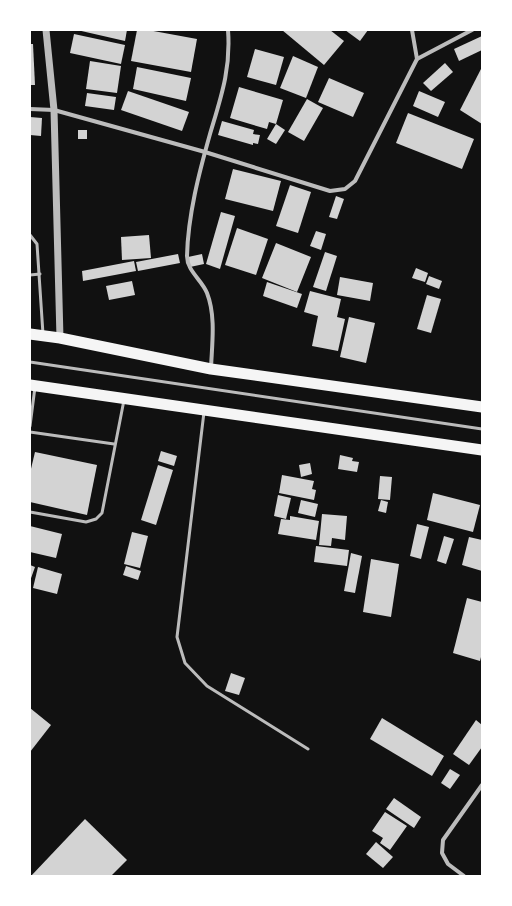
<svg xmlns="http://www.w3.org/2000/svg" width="512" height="906" font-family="'Fira Sans',sans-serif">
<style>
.building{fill:#d3d3d3}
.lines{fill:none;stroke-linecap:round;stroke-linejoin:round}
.service{stroke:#bcbcbc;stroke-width:3}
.minor{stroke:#bcbcbc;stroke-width:4}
.tertiary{stroke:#bcbcbc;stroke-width:7}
.trunk{stroke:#f5f5f5;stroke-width:11}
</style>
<rect width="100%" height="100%" fill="#111"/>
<g class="building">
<path d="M77,30H127L125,41Z"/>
<path d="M137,30H148L197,39L191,72L131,61Z"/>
<path d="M282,30H330L344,41L324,65Z"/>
<path d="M345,30H368L360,41Z"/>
<path d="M74,34L125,45L121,64L70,53Z"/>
<path d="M482,36V50L459,61L454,49Z"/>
<path d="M30,44H33L35,85H30Z"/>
<path d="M255,49L284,57L276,85L247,77Z"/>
<path d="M293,56L318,67L306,98L280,88Z"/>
<path d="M90,61L121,66L117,93L86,89Z"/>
<path d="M445,63L453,72L431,91L423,83Z"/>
<path d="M137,67L191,78L186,101L133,89Z"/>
<path d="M482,67V124L460,110Z"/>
<path d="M329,78L364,93L353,117L318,102Z"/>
<path d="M239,87L283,100L276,124L269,122L267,129L230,118Z"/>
<path d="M128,91L189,112L182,131L121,110Z"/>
<path d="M419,91L445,102L438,117L413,106Z"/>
<path d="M87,93L116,97L114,110L85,106Z"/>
<path d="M307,99L323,108L304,141L288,132Z"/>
<path d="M408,113L474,139L462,169L396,143Z"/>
<path d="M30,117L42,118L41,136L30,135Z"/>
<path d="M222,121L254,130L253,134L260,135L258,144L253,143V145L218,135Z"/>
<path d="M276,124L285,130L276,144L267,139Z"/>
<rect x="78" y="130" width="9" height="9"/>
<path d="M233,169L281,181L273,211L225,199Z"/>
<path d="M290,185L311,192L298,233L276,226Z"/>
<path d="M336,196L344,199L337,219L329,217Z"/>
<path d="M221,212L235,216L220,269L206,264Z"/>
<path d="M237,228L268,239L256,275L225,265Z"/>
<path d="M316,231L326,234L321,250L310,246Z"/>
<path d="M149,235L151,258L122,260L121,237Z"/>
<path d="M276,243L311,257L297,292L262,278Z"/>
<path d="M325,252L337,256L326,291L313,287Z"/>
<path d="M178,254L180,263L138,271L136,262Z"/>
<path d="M202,254L204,264L190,267L188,257Z"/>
<path d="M134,261L136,271L83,281L82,271Z"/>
<path d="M416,268L428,273L425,282L412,278Z"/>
<path d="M429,276L442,281L439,289L426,284Z"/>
<path d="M340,277L373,283L370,301L337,295Z"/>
<path d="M132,281L135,295L109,300L106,286Z"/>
<path d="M267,282L302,294L297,308L263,296Z"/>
<path d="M310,291L341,299L337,317L345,319L338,351L312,346L318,316L304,312Z"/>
<path d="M427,295L441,299L431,333L417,329Z"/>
<path d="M349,317L375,323L366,363L340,357Z"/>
<path d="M161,451L177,456L174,466L158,461Z"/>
<path d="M35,452L97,465L87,515L30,502V473Z"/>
<path d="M340,455L353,458L352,461L359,462L357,472L338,469Z"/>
<path d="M310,463L312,474L301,477L299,465Z"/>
<path d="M158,465L173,470L156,525L141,520Z"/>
<path d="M282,475L314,481L312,489L316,490L314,500L279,493Z"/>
<path d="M380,476L392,477L390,500L378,499Z"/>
<path d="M433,493L480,505L473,532L427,520Z"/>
<path d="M278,495L291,498L286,519L274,516Z"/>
<path d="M301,500L318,504L315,517L298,513Z"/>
<path d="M381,500L388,502L386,513L378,511Z"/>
<path d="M322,514L347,516L345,540L332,538L331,546L319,545Z"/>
<path d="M290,516L319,521L316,540L278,534L281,519L290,520Z"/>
<path d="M417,524L429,527L421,559L410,556Z"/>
<path d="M30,526L62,534L56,558L30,552Z"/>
<path d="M132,532L148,536L140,568L124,564Z"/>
<path d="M444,536L454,539L446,564L437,561Z"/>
<path d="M469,537L482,540V571L462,565Z"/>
<path d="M316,546L349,550L347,566L314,562Z"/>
<path d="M351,553L362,556L355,593L344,591Z"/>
<path d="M371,559L399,564L391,617L363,612Z"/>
<path d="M30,565L35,567L30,581Z"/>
<path d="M126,566L141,571L138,580L123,575Z"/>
<path d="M38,567L62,574L57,594L33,588Z"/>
<path d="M467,598L482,602V653L480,661L453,653Z"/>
<path d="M231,673L245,678L239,695L225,691Z"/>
<path d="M30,708L51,725L30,752Z"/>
<path d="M382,718L444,756L432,776L370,739Z"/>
<path d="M476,720L482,725V747L469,765L453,754Z"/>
<path d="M450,769L460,775L450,789L441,783Z"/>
<path d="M394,798L421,817L414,828L386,809Z"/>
<path d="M385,812L407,826L390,850L380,843L383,838L372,831Z"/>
<path d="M85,819L127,860L111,876H31Z"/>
<path d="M376,842L393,857L383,868L366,854Z"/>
</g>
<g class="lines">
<g class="service">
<path d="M30,235L37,244L43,334"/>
<path d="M30,275L40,274"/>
<path d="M30,362L482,429"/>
<path d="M204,412L177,637L185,663L207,686L308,749"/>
<path d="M30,426L35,387"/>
<path d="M30,432L114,444"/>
<path d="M30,512L86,522L96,519L102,513L124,400"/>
</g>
<g class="minor">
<path d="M412,30L417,59"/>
<path d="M30,109L54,110L205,152L330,191L345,189L355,181L417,59L472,30"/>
<path d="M211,368C212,344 216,316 207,293C202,280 187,271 187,256C188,215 199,173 210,134C221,97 231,69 228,30"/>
<path d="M464,876L448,864L442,853L443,840L482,785"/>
</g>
<path class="tertiary" d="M46,30L54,110L60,338"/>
<g class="trunk">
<path d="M30,334L60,338L211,369L482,407"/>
<path d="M30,385L482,450"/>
</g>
</g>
<rect width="512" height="906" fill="none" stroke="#ffffff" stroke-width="62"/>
</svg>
